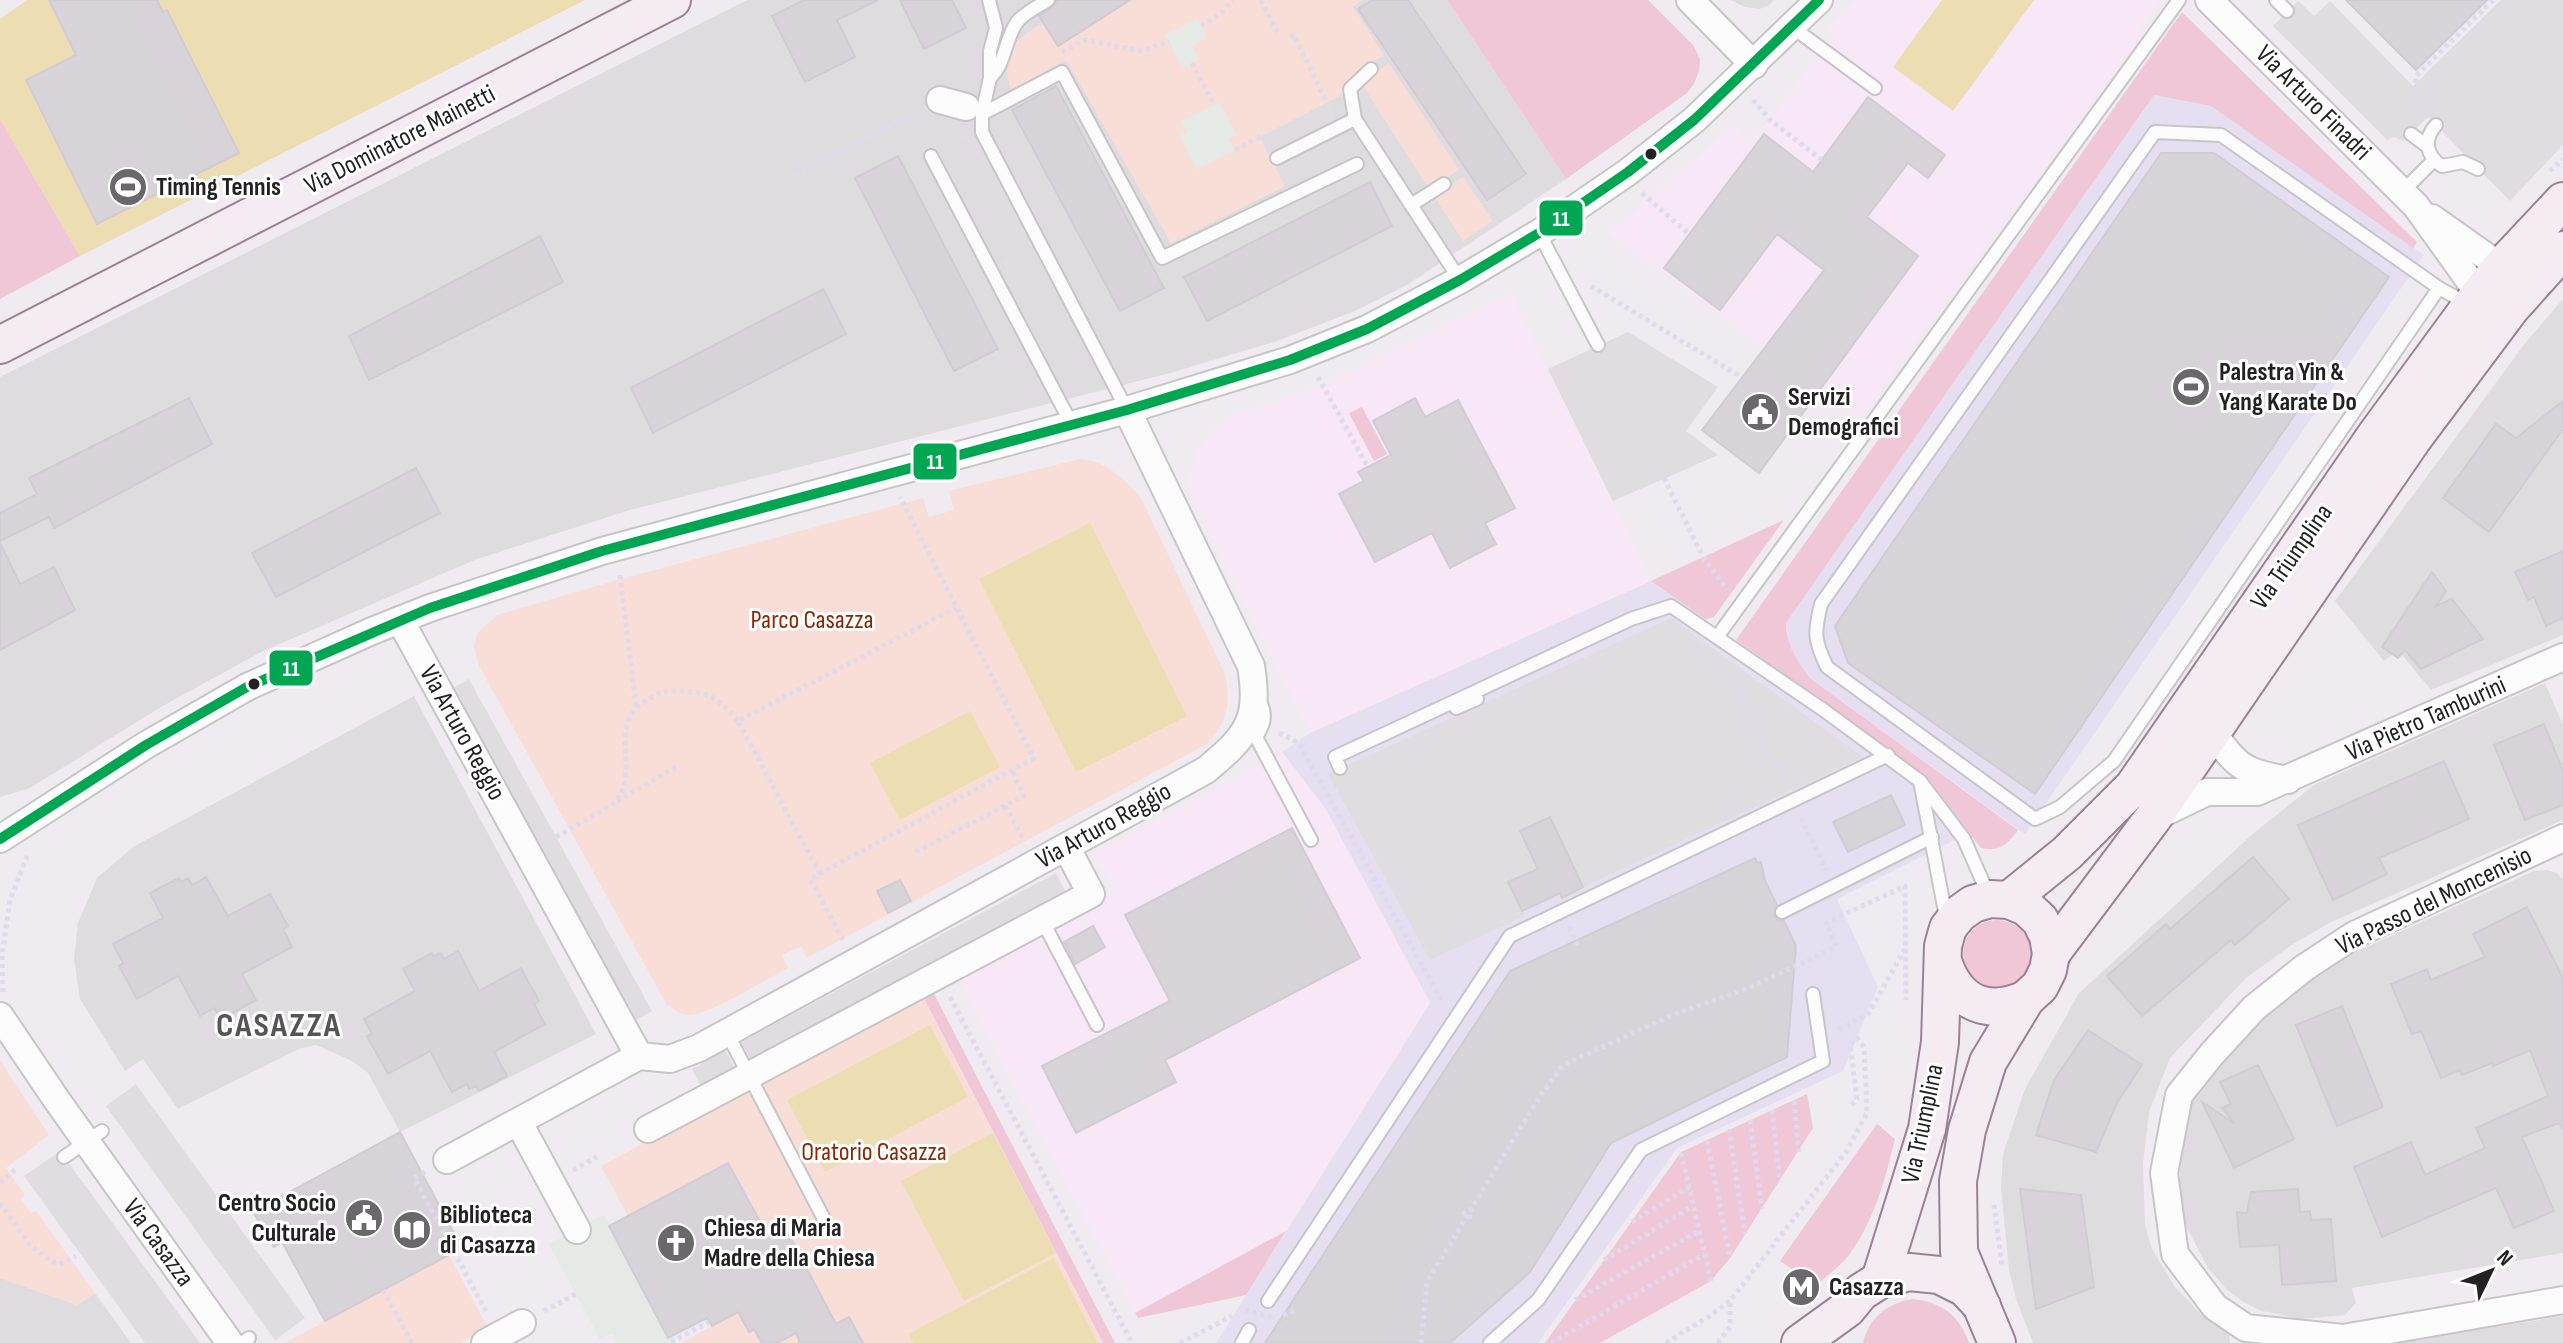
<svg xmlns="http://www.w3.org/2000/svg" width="2563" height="1343" font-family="'Sofia Sans Condensed',sans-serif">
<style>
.residential{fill:#dfdcdf}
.commercial{fill:#e6dff2}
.education{fill:#f8e7f6;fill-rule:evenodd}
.grass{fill:#f0c7d6}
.park{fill:#f8ded7;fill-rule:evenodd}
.pitch{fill:#ecdeb2}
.parking{fill:#dfdddf}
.plaza{fill:#e5eae6}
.building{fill:#d7d3d9;stroke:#d1ccd3;stroke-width:2}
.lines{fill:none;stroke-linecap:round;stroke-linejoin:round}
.lane-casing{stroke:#c7c5c7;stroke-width:16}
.street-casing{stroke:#c7c5c7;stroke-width:30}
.secondary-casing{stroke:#9c8195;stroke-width:40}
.path{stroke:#e0daed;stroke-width:5;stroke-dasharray:4 4;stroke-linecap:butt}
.lane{stroke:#fdfcfd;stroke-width:12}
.street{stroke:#fdfcfd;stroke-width:26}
.secondary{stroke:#f5ecf3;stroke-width:36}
.path-bridge{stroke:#e0daed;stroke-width:5;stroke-dasharray:4 4;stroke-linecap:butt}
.bus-1-casing{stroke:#fff;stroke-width:16}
.bus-1{stroke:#00a651;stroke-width:10}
.bus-dot{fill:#222;stroke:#fff;stroke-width:3}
.labels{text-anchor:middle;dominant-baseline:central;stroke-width:6;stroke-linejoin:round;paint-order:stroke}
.street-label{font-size:26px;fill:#222;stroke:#fff}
.poi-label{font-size:26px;font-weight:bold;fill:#222;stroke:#fff;text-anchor:start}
.park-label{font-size:26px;fill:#8e2802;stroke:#fff}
.district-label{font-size:34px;font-weight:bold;letter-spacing:2px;fill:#555;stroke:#fff}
.line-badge{stroke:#fff;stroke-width:3}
.badge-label{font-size:22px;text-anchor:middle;font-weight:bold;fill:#fff}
</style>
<rect width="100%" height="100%" fill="#f0ebf0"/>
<g class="residential">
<path d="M747,0H1447L1566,179L1407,285L1355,311L1277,341L1170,373L630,510L477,559L261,652L161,707L30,788L0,797V377Z"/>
<path d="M1730,0H1774L1768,6L1759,9L1745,7Z"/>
<path d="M2563,299V635L2431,690L2398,650L2384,661L2335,601L2526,342Z"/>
<path d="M2545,683L2563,725V820L2329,923L2290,946L2246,978L2170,1058L2149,1112L2143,1164L2145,1225L2152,1249L2175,1287L2201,1314L2229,1334L2230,1343H2033L2016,1299L2009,1270L2001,1187L2003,1154L2025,1089L2079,993L2255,832L2314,785Z"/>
<path d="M414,696L596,1034L400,1132L368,1073L352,1061L316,1045L299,1049L178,1109L143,1059L125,1071L80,999L74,959L78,923L97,878L133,847Z"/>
<path d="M2547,870L2557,873L2563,879V1253L2352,1288L2356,1303L2345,1315L2301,1319L2262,1311L2245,1303L2227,1290L2208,1268L2186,1226L2180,1206V1170L2189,1106L2200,1082L2269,1010L2349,955L2534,871Z"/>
<path d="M0,1278L77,1305L95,1293L131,1343H0Z"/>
<path d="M2563,1316V1343H2391L2515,1324Z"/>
</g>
<g class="commercial">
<path d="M2154,95L2211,106L2424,255L2025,834L1811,679L1798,662L1789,644L1786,623Z"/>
<path d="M1651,581L1926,777L1969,833L1837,899L1878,987L1843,1071L1677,1148L1538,1343H1216L1430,1003L1325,808L1282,752L1310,733Z"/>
</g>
<g class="education">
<path d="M1857,0H1942L1893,67L1953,111L2034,0H2161L2138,29L2144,33L1861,417L1609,234L1733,126L1750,145L1834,35L1828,28Z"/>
<path d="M1511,293L1651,581L1310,733L1190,495L1189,479L1193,461L1203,442L1217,426L1234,415L1322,384ZM1361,407L1387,454L1375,460L1349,414Z"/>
<path d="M1282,752L1325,808L1430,1003L1286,1231L1135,1313L956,976L1114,891L1094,854Z"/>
</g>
<g class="grass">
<path d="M1447,0H1648L1693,45L1700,59L1699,71L1694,84L1687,93L1566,179Z"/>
<path d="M2182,12L2417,242L2413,248L2211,106L2154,95L1786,623C1786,645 1798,662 1811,679L2018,830C2008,844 2000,852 1981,848L1926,777L1736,640Z"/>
<path d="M0,119L80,256L0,299Z"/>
<path d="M1362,407L1387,454L1374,461L1349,413Z"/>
<path d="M1784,520L1714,617L1705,619L1651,581Z"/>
<circle cx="1997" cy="954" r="34"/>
<path d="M932,990L1115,1343H1103L922,995Z"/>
<path d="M1807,1094L1813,1128L1730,1258L1711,1281L1600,1343H1545L1681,1152Z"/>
<path d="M1877,1124L1895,1139C1885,1180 1874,1221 1849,1255C1840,1266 1827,1276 1816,1285L1780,1261Z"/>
<path d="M1286,1231L1246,1295L1138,1318L1135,1313Z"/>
<path d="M1912,1299C1942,1302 1959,1315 1969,1343H1863C1869,1317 1887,1304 1912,1299Z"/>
</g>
<g class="park">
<path d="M1130,0H1363L1353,7L1384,55L1360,71L1340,96L1260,137L1285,186L1171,243L1066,60L1011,90C999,55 1014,39 1043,23L1058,46ZM1181,122L1236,135L1229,138L1180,136L1187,132Z"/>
<path d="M1389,63L1459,170L1429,189L1361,83Z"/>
<path d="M1463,177L1493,221L1463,241L1434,196Z"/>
<path d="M1080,459C1106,461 1123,478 1141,498L1225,674C1231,702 1228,723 1207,744L807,958L801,946L782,955L788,968C768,978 706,1017 688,1015C678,1014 672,1008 666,1003L479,666L474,647L477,634L497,615L621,579L923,498L929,517L954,510L949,491Z"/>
<path d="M922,995L1103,1343H777L784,1339L773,1319L836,1323L780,1218L763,1227L728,1163L628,1216L601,1166Z"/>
<path d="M0,1061L49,1135L6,1168L25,1195L21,1199L31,1213L36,1211L95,1293L77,1305L0,1278Z"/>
<path d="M449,1255L488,1328L460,1343H285Z"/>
<path d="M738,1312L749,1331L754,1329L762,1343H681Z"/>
</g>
<g class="pitch">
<path d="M27,0H585L80,256L0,119V19Z"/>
<path d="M1942,0H2034L1953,111L1893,67Z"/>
<path d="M1090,523L1187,716L1076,772L979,579Z"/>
<path d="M970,711L1000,767L900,820L870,763Z"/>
<path d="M930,1025L968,1097L825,1172L787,1100Z"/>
<path d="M993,1133L1056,1253L964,1301L901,1181Z"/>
<path d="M1054,1258L1098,1343H913L908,1334Z"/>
</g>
<g class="parking">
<path d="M2501,0H2563V145L2510,201L2428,117L2403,141L2394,137L2387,140L2273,26L2298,1L2314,16L2330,1L2413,86Z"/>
<path d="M939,103L965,110L966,121L974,133L964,138L951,136L939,118Z"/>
<path d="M1327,103L1337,123L1269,156L1260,137Z"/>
<path d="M1341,132L1352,152L1285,186L1275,166Z"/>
<path d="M979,143L1028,237L1019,241L970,148Z"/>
<path d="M1023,250L1071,343L1050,354L1002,261Z"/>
<path d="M1628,332L1718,387L1686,431L1718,455L1613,501L1548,369Z"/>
<path d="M1671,618L1863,757L1583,887L1550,817L1521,830L1538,869L1509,883L1524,916L1430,960L1328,774Z"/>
<path d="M469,679L652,1011L636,1020L453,688Z"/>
<path d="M1056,873L1068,897L754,1066L741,1042Z"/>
<path d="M725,1050L738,1074L704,1093L692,1069Z"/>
<path d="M136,1084L305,1318L275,1340L106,1106Z"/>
<path d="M60,1151L200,1343H145L24,1176Z"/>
</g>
<g class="plaza">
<path d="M1197,18L1207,38L1192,46L1199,59L1182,68L1165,35Z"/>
<path d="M1220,102L1237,135L1229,139L1235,150L1197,170L1179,136L1187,132L1181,122Z"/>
<path d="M604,1215L671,1343H617L612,1334L600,1339L549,1244Z"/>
</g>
<g class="building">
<path d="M49,0H157L163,12L167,10L239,153L97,224L26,80L76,55Z"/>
<path d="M804,0H878L837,20L855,57L805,82L772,16Z"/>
<path d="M900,0H952L966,28L924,49Z"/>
<path d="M1057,0H1130L1058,46L1039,16L1053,7Z"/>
<path d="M1372,0H1408L1526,174L1487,200L1358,9Z"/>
<path d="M2346,0H2487L2416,70Z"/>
<path d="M1056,86L1164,288L1120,311L1012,110Z"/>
<path d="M1868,97L1945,155L1928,178L1908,163L1867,217L1918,256L1759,473L1702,430L1824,270L1777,234L1720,310L1664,268L1764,134L1813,172Z"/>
<path d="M2161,153H2214L2389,277L2035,794L1848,663L1835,626Z"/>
<path d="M898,156L998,349L954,371L855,178Z"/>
<path d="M1370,182L1392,226L1207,321L1184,277Z"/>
<path d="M540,236L563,282L369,380L349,336Z"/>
<path d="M823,289L846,334L653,433L631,388Z"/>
<path d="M189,398L212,444L54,528L49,517L0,541V513L37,494L29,478Z"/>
<path d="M1415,398L1425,417L1458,400L1515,508L1485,523L1496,544L1450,568L1432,533L1375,562L1339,494L1364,481L1358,472L1391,455L1373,421Z"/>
<path d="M2563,401V429L2489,532L2443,498L2496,424L2516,438Z"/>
<path d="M416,468L440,513L276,597L252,553Z"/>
<path d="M0,543L20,584L54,567L75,610L0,650Z"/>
<path d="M2563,551V618L2546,626L2534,597L2528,600L2515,572Z"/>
<path d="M2432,572L2446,591L2436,606L2452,599L2483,639L2421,669L2405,650L2398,658L2382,647Z"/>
<path d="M2544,724L2563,771V805L2525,820L2494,745Z"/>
<path d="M2444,761L2469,819L2379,858L2387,874L2333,900L2298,825Z"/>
<path d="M1891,795L1905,825L1848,852L1833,822Z"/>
<path d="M1550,817L1583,887L1562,898L1560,893L1522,911L1508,882L1538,869L1520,831Z"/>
<path d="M1292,828L1360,958L1165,1060L1176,1082L1076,1133L1042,1066L1170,1001L1125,915Z"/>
<path d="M2253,857L2289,899L2235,945L2231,940L2142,1016L2107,976L2166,924L2170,929Z"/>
<path d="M1755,858L1757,863L1761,862L1765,881L1777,905L1774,915L1778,920L1784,921L1796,946L1787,1057L1611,1143L1530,1272L1450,1343H1265L1510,971Z"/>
<path d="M206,877L228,916L270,894L288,926L283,929L292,947L242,974L256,1000L227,1016L224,1010L217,1013L214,1008L200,1016L178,976L137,999L119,966L123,963L113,944L163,918L150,893L179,878L181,882L188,878L192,885Z"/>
<path d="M900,880L911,901L888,913L877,891Z"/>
<path d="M2527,907L2563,978V1129L2559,1123L2522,1137L2554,1211L2514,1228L2496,1188L2382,1237L2354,1167L2411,1142L2425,1175L2485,1148L2476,1128L2548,1096L2530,1050L2493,1066L2492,1063L2462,1075L2460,1070L2441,1078L2421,1031L2412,1034L2391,984L2427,969L2431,980L2485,957L2473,934Z"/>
<path d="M1093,926L1105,947L1075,964L1064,942Z"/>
<path d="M458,951L479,991L521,968L539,1001L534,1004L545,1024L494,1052L507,1076L479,1091L476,1086L469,1089L467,1084L452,1092L430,1051L388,1074L367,1036L372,1034L364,1019L415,991L403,969L432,953L434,956L441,953L444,959Z"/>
<path d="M2342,1006L2383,1107L2337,1126L2296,1025Z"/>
<path d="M2088,1030L2142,1065L2117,1103L2096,1152L2036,1135L2054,1080Z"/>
<path d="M2258,1065L2294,1139L2234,1168L2202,1102L2235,1124L2222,1108L2231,1104L2220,1082Z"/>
<path d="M400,1132L462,1248L325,1321L282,1242L274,1247L253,1212Z"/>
<path d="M728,1163L763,1227L780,1218L836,1324L849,1317L863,1343H798L800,1342L796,1333L777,1343H762L754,1329L749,1332L738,1312L712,1326L707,1318L668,1338L609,1226Z"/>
<path d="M2020,1189L2081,1195L2094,1287L2036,1309Z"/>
<path d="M2298,1189L2300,1212L2310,1211L2311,1220L2331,1219L2336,1281L2282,1285L2279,1245L2240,1247L2237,1212L2247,1213L2251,1192Z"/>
</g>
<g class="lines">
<g class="lane-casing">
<g id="lane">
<path d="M989,0L996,28L990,51V78L982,114V132L1127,410"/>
<path d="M2276,0L2287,11"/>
<path d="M1792,27L1875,88"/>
<path d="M990,78C1006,63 1004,41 1017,22C1024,13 1039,6 1048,0"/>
<path d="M982,114L1062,72L1162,258L1357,164"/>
<path d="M1355,119L1350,89L1371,69"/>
<path d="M2436,125C2423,139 2426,156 2442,166L2463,162L2478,169"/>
<path d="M2411,134L2427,146"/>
<path d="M931,156L1072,425"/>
<path d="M1277,158L1355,119L1460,280"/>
<path d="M2402,192L2434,160"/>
<path d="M1411,205L1444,184"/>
<path d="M1539,233L1598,345"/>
<path d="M2439,288L2114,761L2060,807L2035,819L1827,667C1814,640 1814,633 1821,604L2155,132L2221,135L2439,288L2468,304"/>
<path d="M1717,637L2179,0"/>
<path d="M1261,704C1267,716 1263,727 1256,737L1311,840"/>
<path d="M1456,708L1477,699"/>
<path d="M1340,768L1335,757L1631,619L1671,606L1825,711L1920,781"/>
<path d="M1782,912L1932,837"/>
<path d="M1946,917L1920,781L1964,839L1989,896"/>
<path d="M1042,920L1097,1025"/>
<path d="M727,1033L824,1219"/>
<path d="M64,1157L102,1131"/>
<path d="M1268,1301L1510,936L1888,755"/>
<path d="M242,1343L249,1338"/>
<path d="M1242,1343L1249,1330"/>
<path d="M1490,1343L1538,1300L1641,1150L1823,1061L1813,994"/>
</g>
</g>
<g class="street-casing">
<g id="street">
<path d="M1690,0L1754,65"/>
<path d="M2209,0L2416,206L2479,294"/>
<path d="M940,100L966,107"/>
<path d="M2432,218L2501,267"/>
<path d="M400,620L639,1056"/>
<path d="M2213,732C2237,769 2246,772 2288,780"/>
<path d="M2153,818L2207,792H2257L2563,657"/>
<path d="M2563,838L2354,935L2304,968L2254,1008L2211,1055L2179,1095L2164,1173L2175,1254L2215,1307L2246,1328L2343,1338L2563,1300"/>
<path d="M0,839L146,745L247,687L372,631L430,608L602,551L1127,410L1290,360L1367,329L1460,280L1539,233L1628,172L1694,120L1819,0"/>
<path d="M0,1016L56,1099L230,1343"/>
<path d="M519,1123L577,1230"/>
<path d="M648,1129L1091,894L1070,854"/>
<path d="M447,1160L639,1056L670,1059L699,1048L1206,770C1247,736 1260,721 1251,666L1127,410"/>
<path d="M485,1343L522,1323"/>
</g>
</g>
<g class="secondary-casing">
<g id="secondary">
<path d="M0,345L672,0"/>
<path d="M2009,900L2067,853L2133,787L2375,436L2471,305L2501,267L2563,201"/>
<path d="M2051,954L2153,818L2413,439L2511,308L2563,250"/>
<path d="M1944,964C1958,1004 1988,1016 2026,999"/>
<path d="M1880,1280L1927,1129L1940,1042L1943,946L1948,928L1959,914L1973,904L1990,899L2009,900L2026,907L2040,920L2048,936L2051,954L2048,970L2040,986L2026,999L1988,1062L1967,1130L1958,1181L1959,1252L1997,1343"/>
<path d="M1800,1343L1847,1309L1861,1292L1880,1280L1909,1272L1939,1275L1965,1288L1982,1306"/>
</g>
</g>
<g class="path">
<path d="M1261,0L1278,33"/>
<path d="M1201,26L1223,12L1232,0"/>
<path d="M1290,37L1294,35L1327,103"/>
<path d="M1062,52L1085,40L1142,51L1169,41"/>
<path d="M1192,63L1214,105"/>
<path d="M1753,100L1770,120L1822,160"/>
<path d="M2432,109L2419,96L2415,77L2493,0"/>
<path d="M1235,150L1260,137"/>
<path d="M2550,171L2563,159"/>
<path d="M795,175L917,112"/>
<path d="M1642,193L1689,234"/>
<path d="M1591,286L1741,377"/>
<path d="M1318,377L1368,467"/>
<path d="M1664,478L1703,557L1727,590"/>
<path d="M620,575L636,706"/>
<path d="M1729,671L1785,784"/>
<path d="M1279,733L1299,743L1442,1001"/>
<path d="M617,801L678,766"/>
<path d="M1005,806L1024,840"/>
<path d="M1801,818L1826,870"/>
<path d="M556,837L613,804C644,773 604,725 647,700C658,693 663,691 675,691C710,692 715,696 738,721"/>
<path d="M916,852L1024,796L1012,771"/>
<path d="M820,874L738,721L956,608"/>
<path d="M1569,927L1579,947"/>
<path d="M843,940L810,879L1034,758L900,497"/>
<path d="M3,992L2,956L10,900L28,854"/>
<path d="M950,997L1132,1343"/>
<path d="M1839,1030L1869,1013L1906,947"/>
<path d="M1794,1101L1799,1152"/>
<path d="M1772,1110L1780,1182"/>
<path d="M1750,1120L1762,1209"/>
<path d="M1729,1129L1745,1234"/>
<path d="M1707,1141L1730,1258"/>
<path d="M1681,1153L1711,1281"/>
<path d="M573,1170L597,1157"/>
<path d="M425,1172L414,1178L487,1313"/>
<path d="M0,1183L15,1170"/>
<path d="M0,1203L31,1247L58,1265L76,1256"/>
<path d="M1994,1205L2002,1266"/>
<path d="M1462,1212L1472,1218"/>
<path d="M1632,1222L1689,1187"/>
<path d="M1604,1260L1693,1206"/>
<path d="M383,1290L412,1343"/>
<path d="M1575,1300L1699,1231"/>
<path d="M544,1311L576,1294"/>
<path d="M1283,1315L1294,1311"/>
<path d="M671,1342L709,1322"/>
<path d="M1180,1343L1232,1316"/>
<path d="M1421,1343L1427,1282L1538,1099L1563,1065L1675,1014L1744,990L1836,947L1826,923L1905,886L1906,1000"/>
<path d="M1551,1343L1705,1254"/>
<path d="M1666,1343L1711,1315L1730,1301L1846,1152L1867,1113L1864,1047L1857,1038L1850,1044L1857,1099L1849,1108"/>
<path d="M1718,1343L1730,1327V1302"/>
</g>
<use href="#lane" class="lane"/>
<use href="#street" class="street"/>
<use href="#secondary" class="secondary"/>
<path class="path-bridge" d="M1245,1310L1274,1318"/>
<g class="bus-1-casing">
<path id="bus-1" d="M0,839L146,745L247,687L430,608L602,551L1127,410L1290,360L1367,329L1460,280L1539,233L1628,172L1694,120L1819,0"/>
</g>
<use href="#bus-1" class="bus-1"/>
</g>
<defs>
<g id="stadium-disc" transform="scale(2)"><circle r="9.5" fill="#6a686a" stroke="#fff"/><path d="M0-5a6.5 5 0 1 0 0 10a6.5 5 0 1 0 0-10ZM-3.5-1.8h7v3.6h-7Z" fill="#fff"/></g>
<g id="civic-disc" transform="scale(2)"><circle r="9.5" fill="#6a686a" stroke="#fff"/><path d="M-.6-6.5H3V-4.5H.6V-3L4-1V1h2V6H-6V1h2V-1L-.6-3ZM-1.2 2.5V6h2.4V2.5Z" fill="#fff"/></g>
<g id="library-disc" transform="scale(2)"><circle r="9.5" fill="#6a686a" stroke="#fff"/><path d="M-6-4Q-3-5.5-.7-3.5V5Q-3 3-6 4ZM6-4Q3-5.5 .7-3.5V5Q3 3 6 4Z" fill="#fff"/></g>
<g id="church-disc" transform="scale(2)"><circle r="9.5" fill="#6a686a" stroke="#fff"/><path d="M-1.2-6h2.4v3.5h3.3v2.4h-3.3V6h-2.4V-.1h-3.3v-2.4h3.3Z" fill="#fff"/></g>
<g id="metro-disc" transform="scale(2)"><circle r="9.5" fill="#6a686a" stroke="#fff"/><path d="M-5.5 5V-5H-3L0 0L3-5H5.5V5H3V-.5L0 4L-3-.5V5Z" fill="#fff"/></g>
</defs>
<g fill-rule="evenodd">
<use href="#stadium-disc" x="128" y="187"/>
<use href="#stadium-disc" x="2191" y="387"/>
<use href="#civic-disc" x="1760" y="412"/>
<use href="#civic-disc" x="364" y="1218"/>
<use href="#library-disc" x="412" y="1230"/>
<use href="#church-disc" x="676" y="1243"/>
<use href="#metro-disc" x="1801" y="1287"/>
</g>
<g class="bus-dot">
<circle cx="1651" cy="154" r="7"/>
<circle cx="254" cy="684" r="7"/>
</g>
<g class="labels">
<g class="street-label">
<text transform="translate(2313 103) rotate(45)">Via Arturo Finadri</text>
<text transform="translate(400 140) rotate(-27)">Via Dominatore Mainetti</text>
<text transform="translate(2292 557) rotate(-55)">Via Triumplina</text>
<text transform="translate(2426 719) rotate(-24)">Via Pietro Tamburini</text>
<text transform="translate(462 733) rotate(61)">Via Arturo Reggio</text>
<text transform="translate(1104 826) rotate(-29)">Via Arturo Reggio</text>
<text transform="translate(2434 901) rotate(-26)">Via Passo del Moncenisio</text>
<text transform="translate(1923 1124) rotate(-78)">Via Triumplina</text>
<text transform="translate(158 1243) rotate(54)">Via Casazza</text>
</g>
<g class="poi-label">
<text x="156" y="187">Timing Tennis</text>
<text x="2219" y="372">Palestra Yin &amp;<tspan x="2219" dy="30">Yang Karate Do</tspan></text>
<text x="1788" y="397">Servizi<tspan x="1788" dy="30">Demografici</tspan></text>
<text x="336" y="1203" text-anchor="end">Centro Socio<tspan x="336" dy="30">Culturale</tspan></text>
<text x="440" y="1215">Biblioteca<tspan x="440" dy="30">di Casazza</tspan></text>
<text x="704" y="1228">Chiesa di Maria<tspan x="704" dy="30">Madre della Chiesa</tspan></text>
<text x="1829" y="1287">Casazza</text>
</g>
<g class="park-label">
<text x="812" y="620">Parco Casazza</text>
<text x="874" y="1152">Oratorio Casazza</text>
</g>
<g class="district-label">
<text x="279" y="1025">CASAZZA</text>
</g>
</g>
<g class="line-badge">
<rect x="1538" y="199" width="46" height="38" rx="8" fill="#00a651"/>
<rect x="912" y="442" width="46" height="39" rx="8" fill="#00a651"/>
<rect x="268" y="649" width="46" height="38" rx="8" fill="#00a651"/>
</g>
<g class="badge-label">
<text x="1561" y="226">11</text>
<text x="935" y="469">11</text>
<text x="291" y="676">11</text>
</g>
<g transform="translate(2491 1271) rotate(47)" stroke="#ffffff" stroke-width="6" paint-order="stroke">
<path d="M0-6L14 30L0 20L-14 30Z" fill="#222222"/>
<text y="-12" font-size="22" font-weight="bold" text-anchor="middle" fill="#222222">N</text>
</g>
</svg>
